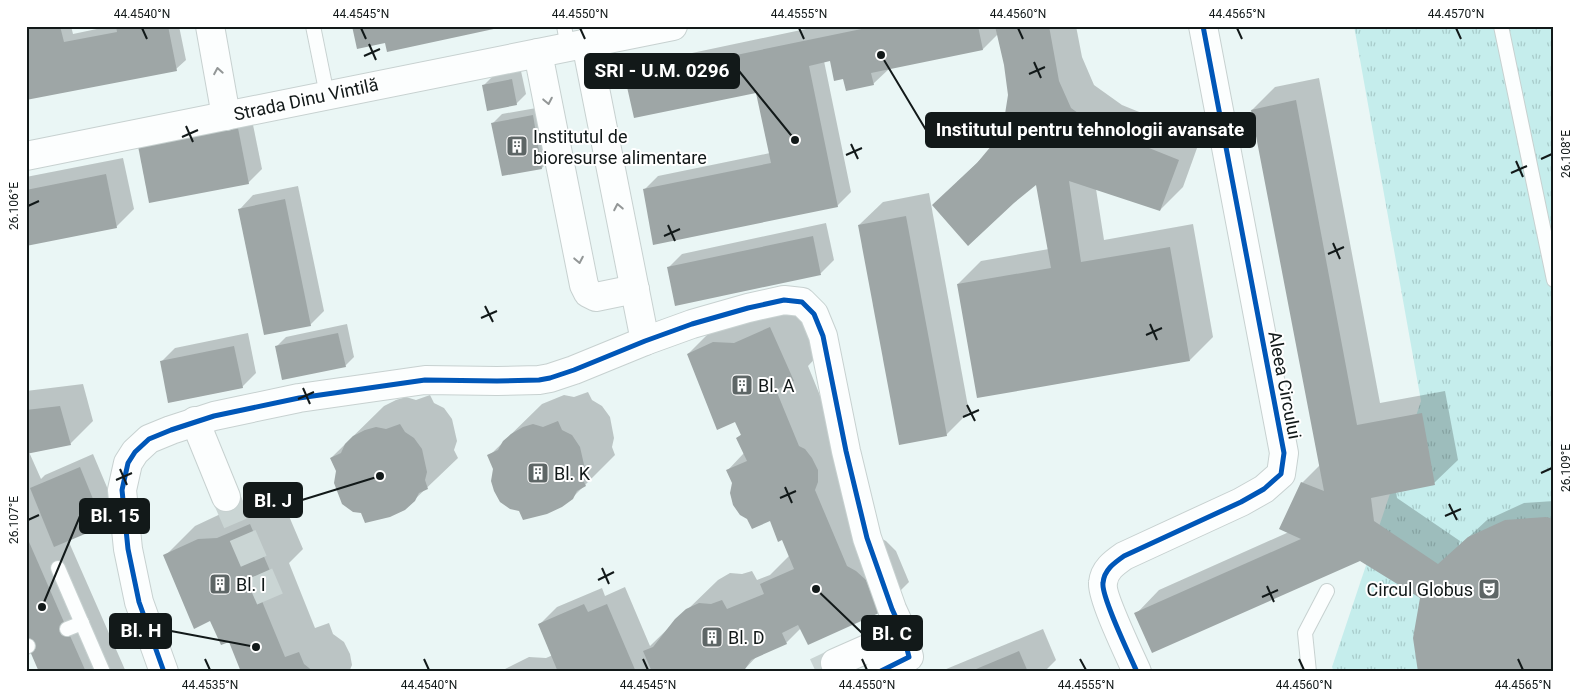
<svg xmlns="http://www.w3.org/2000/svg" width="1580" height="698" font-family="Roboto,sans-serif">
<style>
.grass{fill:url(#grass-tufts)}
.shadow{fill:#0003}
.building{fill:#9ea6a6}
.lines{fill:none;stroke-linecap:round;stroke-linejoin:round}
.minor-tunnel{stroke:#cad5d4;stroke-width:28;stroke-dasharray:28 14;stroke-linecap:butt}
.service-casing{stroke:#c7d1d0;stroke-width:16}
.minor-casing{stroke:#c7d1d0;stroke-width:30}
.service{stroke:#fcfefe;stroke-width:14}
.minor{stroke:#fcfefe;stroke-width:28}
.cycleway-casing{stroke:#fff;stroke-width:8}
.cycleway{stroke:#0057b8;stroke-width:5}
.oneway{stroke:#939797}
.ticks{fill:none;stroke:#121919;stroke-width:2}
.labels{text-anchor:middle;dominant-baseline:central;stroke-width:4;stroke-linejoin:round;paint-order:stroke}
.street-label{font-size:18px;fill:#121919;stroke:#fff}
.poi-label{font-size:18px;fill:#121919;stroke:#fff;text-anchor:start}
.leader{fill:none;stroke:#121919;stroke-width:2}
.callout-dot{fill:#121919;stroke:#fff;stroke-width:2}
.callout{fill:#121919;stroke:#121919;stroke-width:2}
.callout-label{font-size:19px;text-anchor:middle;font-weight:bold;fill:#fff}
.neatline{fill:none;stroke:#121919;stroke-width:2}
.ticks-label{font-size:12px;text-anchor:middle;fill:#121919}
</style>
<defs>
<pattern id="grass-tufts" width="24" height="20" patternUnits="userSpaceOnUse" patternTransform="scale(1.25)"><rect width="24" height="20" fill="#c5edec"/><path d="M3 7l-1-3M5 7V3M7 7l1-3M15 17l-1-3M17 17v-4M19 17l1-3" fill="none" stroke="#a8cbca"/></pattern>
</defs>
<rect width="100%" height="100%" fill="#eaf6f5"/>
<path class="grass" d="M1354,26H1554V672H1334L1332,667L1421,401Z"/>
<g class="shadow">
<path d="M26,26H71L73,34L111,26H179L186,60L176,69L27,98Z"/>
<path d="M820,26H1076L1082,57L1094,85L1122,105L1201,137L1183,187L1160,210L1096,189L1104,240L1193,224L1213,337L1190,360L958,284L981,261L1049,249L1037,183L957,182L983,157L1003,133L1009,95L1005,65L998,34L983,49L890,68L873,84L844,78L831,60L824,61L851,192L837,206L644,190L658,176L770,153L757,91L626,78L640,64Z"/>
<path d="M521,71L526,94L516,104L484,85L493,76Z"/>
<path d="M1319,78L1380,403L1445,391L1458,460L1434,483L1396,491L1397,498L1460,541L1458,547L1487,520L1524,503L1554,501V672L1421,597L1360,559L1136,614L1159,590L1289,532L1302,483L1320,465L1252,110L1275,87Z"/>
<path d="M542,107L551,158L542,168L503,175L493,123L502,114Z"/>
<path d="M251,115L262,169L248,183L139,147Z"/>
<path d="M123,158L134,209L116,227L26,245V177Z"/>
<path d="M298,186L324,311L310,325L240,209L253,195Z"/>
<path d="M929,193L969,412L946,435L859,225L883,202Z"/>
<path d="M826,223L834,260L821,273L668,268L682,254Z"/>
<path d="M800,298L823,350L808,366L877,536L886,541L896,551L909,582L879,612L801,628L786,643L758,655L742,672H499L529,657L546,658L553,655L540,624L557,607L602,588L605,596L625,587L650,646L718,580L730,573L742,574L752,571L757,580L770,575L790,555L783,538L771,520L733,483L727,471L744,453L737,438L742,434L736,420L688,354L718,324Z"/>
<path d="M347,324L354,357L345,366L276,347L286,337Z"/>
<path d="M248,333L256,373L242,387L162,361L175,348Z"/>
<path d="M83,384L93,421L70,444L29,452L41,479L45,475L93,454L117,511L104,525L68,540L126,672H41L26,638V391Z"/>
<path d="M588,392L592,400L602,406L610,417L614,438L612,447L615,455L572,498L494,469L489,456L542,404L564,395L574,397Z"/>
<path d="M430,395L434,403L444,408L452,419L457,441L454,450L458,458L414,500L337,471L331,458L384,406L396,400L406,397L416,400Z"/>
<path d="M280,495L303,549L289,563L315,628L329,623L333,634L344,642L350,654L352,665L349,672H243L230,640L211,620L165,556L195,526L229,510L248,509Z"/>
<path d="M1043,629L1056,660L1044,672H939Z"/>
</g>
<g class="building">
<path d="M26,26H60L64,42L117,32L116,26H168L177,71L26,100Z"/>
<path d="M352,26H503V27L387,52L385,43L357,49Z"/>
<path d="M876,26H978L983,50L871,73L874,85L846,91L843,79L834,81L830,61L809,66L838,207L653,245L643,189L771,163L756,93L634,118L625,78Z"/>
<path d="M995,26H1049L1059,81L1071,108L1099,128L1179,160L1160,211L1069,181L1081,262L1170,247L1190,361L977,398L957,284L1051,268L1036,185L1014,203L968,246L932,205L977,163L1002,133L1008,95L1004,65Z"/>
<path d="M512,79L517,105L487,111L482,85Z"/>
<path d="M1296,100L1357,425L1422,413L1435,485L1371,498L1374,521L1438,564L1468,537L1505,520L1546,517L1554,519V672H1418L1413,638L1420,598L1360,561L1152,653L1134,613L1301,539L1279,529L1301,482L1324,491L1251,110Z"/>
<path d="M533,115L542,169L502,176L491,123Z"/>
<path d="M238,128L249,184L149,203L138,146Z"/>
<path d="M106,174L117,228L26,246V190Z"/>
<path d="M285,199L311,326L264,335L238,209Z"/>
<path d="M906,216L947,436L899,445L858,225Z"/>
<path d="M813,236L821,275L675,306L667,267Z"/>
<path d="M770,327L794,381L776,390L799,446L805,449L812,458L818,470V482L815,490L847,566L856,571L866,580L879,613L808,645L798,625L782,633L787,644L751,660L743,672H652L643,651L653,647L675,619L686,609L699,603L711,604L722,600L727,609L764,594L760,584L794,569L782,540L778,542L770,521L752,529L747,519L740,515L733,505L730,493L732,483L726,470L747,461L736,438L741,435L735,422L717,430L687,354L713,342L734,343Z"/>
<path d="M338,333L346,367L282,380L275,346Z"/>
<path d="M234,346L243,388L168,403L160,361Z"/>
<path d="M60,406L71,445L26,454V410Z"/>
<path d="M558,421L562,430L572,435L580,447L585,469L582,478L586,486L577,491L573,499L562,507L547,514L523,520L519,511L510,509L500,502L494,491L491,481L493,469L487,455L498,450L503,441L511,434L523,427L533,424L543,427Z"/>
<path d="M400,424L405,432L414,438L422,449L427,472L425,480L428,489L419,493L415,501L405,510L390,517L365,523L361,513L353,512L342,504L334,483L336,471L330,458L341,453L345,444L353,436L365,430L376,427L386,429Z"/>
<path d="M80,467L104,526L54,547L30,488Z"/>
<path d="M250,524L274,580L257,589L285,657L299,652L304,664L314,672H241L229,642L221,645L210,621L194,629L163,555L198,539L217,538Z"/>
<path d="M26,535L67,629L86,672H39L26,642Z"/>
<path d="M584,604L588,612L607,604L636,672H558L538,624Z"/>
<path d="M1019,651L1028,672H969Z"/>
</g>
<g class="lines">
<g class="minor-tunnel">
<path d="M226,497L270,599"/>
<path d="M816,672L835,663"/>
</g>
<g class="service-casing">
<g id="service">
<path d="M313,26L327,95"/>
<path d="M564,26L568,47"/>
<path d="M1501,26L1554,280"/>
<path d="M58,568L103,672"/>
<path d="M67,629L82,623"/>
<path d="M26,647L28,646"/>
<path d="M1309,672L1305,633L1327,591"/>
</g>
</g>
<g class="minor-casing">
<g id="minor">
<path d="M210,26L226,116"/>
<path d="M586,43L645,341"/>
<path d="M538,53L584,285L588,293L596,297L635,289"/>
<path d="M26,156L673,26"/>
<path d="M195,421L226,497"/>
<path d="M835,663L903,633"/>
<path d="M164,672L139,602L128,549L122,490L128,463L135,452L149,439L171,430L214,416L299,398L425,380L497,381L539,380L550,378L574,370L645,341L692,324L748,308L784,300L802,302L814,314L823,336L846,451L867,538L892,609L903,633L909,657L879,672"/>
<path d="M1137,672C1130,656 1101,596 1103,583C1104,570 1114,563 1124,556L1241,502L1264,489L1281,474L1284,453L1203,26"/>
</g>
</g>
<use href="#service" class="service"/>
<use href="#minor" class="minor"/>
<g class="cycleway-casing">
<g id="cycleway">
<path d="M164,672L139,602L128,549L122,490L128,463L135,452L149,439L171,430L214,416L299,398L425,380L497,381L539,380L550,378L574,370L645,341L692,324L748,308L784,300L802,302L814,314L823,336L846,451L867,538L892,609L903,633L909,657L879,672"/>
<path d="M1137,672C1130,656 1101,596 1103,583C1104,570 1114,563 1124,556L1241,502L1264,489L1281,474L1284,453L1203,26"/>
</g>
</g>
<use href="#cycleway" class="cycleway"/>
</g>
<defs><path id="oneway-chevron" d="M-2-3.5L2.5 0L-2 3.5" fill="none" stroke-width="1.6" stroke-linecap="round" stroke-linejoin="round" transform="scale(1.25)"/></defs>
<g class="oneway">
<use href="#oneway-chevron" transform="translate(218 71) rotate(-100)"/>
<use href="#oneway-chevron" transform="translate(548 101) rotate(79)"/>
<use href="#oneway-chevron" transform="translate(618 207) rotate(-101)"/>
<use href="#oneway-chevron" transform="translate(579 260) rotate(79)"/>
</g>
<path class="ticks" d="M142,28L147,39M361,28L366,39M580,28L585,39M799,28L804,39M1018,28L1023,39M1237,28L1242,39M1456,28L1461,39M369,44L376,60M364,56L380,49M1034,62L1041,78M1029,74L1045,67M186,126L193,142M182,137L198,130M851,144L858,159M846,155L862,148M1541,159L1552,154M1516,161L1523,177M1511,173L1527,166M28,206L39,201M668,225L675,241M664,236L680,229M1333,243L1340,259M1328,254L1344,247M485,306L493,322M481,318L497,311M1150,324L1157,340M1146,335L1162,328M303,388L310,404M298,399L314,392M967,405L975,421M963,417L979,410M120,469L127,485M1541,473L1552,468M116,480L132,473M785,487L792,503M780,498L796,491M1449,504L1457,520M1445,516L1461,509M28,520L39,515M602,568L609,584M598,580L614,572M1267,586L1274,602M1262,597L1278,590M205,659L210,670M424,659L429,670M643,659L648,670M862,659L867,670M1080,659L1086,670M1299,659L1304,670M1518,659L1523,670"/>
<defs>
<g id="building-square" transform="scale(1.125)"><rect x="-9" y="-9" width="18" height="18" rx="4" fill="#5e6666" stroke="#fff"/><path d="M-4-6H4V6H1V3H-1V6H-4ZM-2.5-4.3h1.7v1.8h-1.7ZM.8-4.3h1.7v1.8H.8ZM-2.5-1h1.7V.8h-1.7ZM.8-1h1.7V.8H.8Z" fill="#fff"/></g>
<g id="theatre-square" transform="scale(1.125)"><rect x="-9" y="-9" width="18" height="18" rx="4" fill="#5e6666" stroke="#fff"/><path d="M-5-5.5Q0-4 5-5.5V0Q5 5 0 6Q-5 5-5 0ZM-3.3-2.5H-1v1.5H-3.3ZM1-2.5H3.3v1.5H1ZM-2.8 1Q0 5.5 2.8 1Z" fill="#fff"/></g>
</defs>
<g fill-rule="evenodd">
<use href="#building-square" x="517" y="146"/>
<use href="#building-square" x="742" y="385"/>
<use href="#building-square" x="538" y="473"/>
<use href="#building-square" x="220" y="584"/>
<use href="#theatre-square" x="1489" y="589"/>
<use href="#building-square" x="712" y="637"/>
</g>
<g class="labels">
<g class="street-label">
<text transform="translate(306 99) rotate(-12)">Strada Dinu Vintilă</text>
<text transform="translate(1285 385) rotate(79)">Aleea Circului</text>
</g>
<g class="poi-label">
<text x="533" y="136">Institutul de<tspan x="533" dy="21">bioresurse alimentare</tspan></text>
<text x="758" y="385">Bl. A</text>
<text x="554" y="473">Bl. K</text>
<text x="236" y="584">Bl. I</text>
<text x="1473" y="589" text-anchor="end">Circul Globus</text>
<text x="728" y="637">Bl. D</text>
</g>
</g>
<path class="leader" d="M795 140L739 71M881 55L926 130M380 476L302 500M42 607L80 516M256 647L171 631M816 589L862 633"/>
<g class="callout-dot">
<circle cx="795" cy="140" r="5"/>
<circle cx="881" cy="55" r="5"/>
<circle cx="380" cy="476" r="5"/>
<circle cx="42" cy="607" r="5"/>
<circle cx="256" cy="647" r="5"/>
<circle cx="816" cy="589" r="5"/>
</g>
<g class="callout">
<rect x="585" y="54" width="154" height="34" rx="5"/>
<rect x="926" y="113" width="329" height="34" rx="5"/>
<rect x="244" y="483" width="58" height="34" rx="5"/>
<rect x="80" y="499" width="69" height="34" rx="5"/>
<rect x="110" y="614" width="61" height="34" rx="5"/>
<rect x="862" y="616" width="60" height="34" rx="5"/>
</g>
<g class="callout-label">
<text x="662" y="77">SRI - U.M. 0296</text>
<text x="1090" y="136">Institutul pentru tehnologii avansate</text>
<text x="273" y="507">Bl. J</text>
<text x="115" y="522">Bl. 15</text>
<text x="141" y="637">Bl. H</text>
<text x="892" y="640">Bl. C</text>
</g>
<rect width="1580" height="698" fill="none" stroke="#ffffff" stroke-width="55"/>
<rect x="28" y="28" width="1524" height="642" class="neatline"/>
<g class="ticks-label">
<text x="142" y="18">44.4540°N</text>
<text x="361" y="18">44.4545°N</text>
<text x="580" y="18">44.4550°N</text>
<text x="799" y="18">44.4555°N</text>
<text x="1018" y="18">44.4560°N</text>
<text x="1237" y="18">44.4565°N</text>
<text x="1456" y="18">44.4570°N</text>
<text transform="translate(1566 154) rotate(-90)" y="4">26.108°E</text>
<text transform="translate(14 206) rotate(-90)" y="4">26.106°E</text>
<text transform="translate(1566 468) rotate(-90)" y="4">26.109°E</text>
<text transform="translate(14 520) rotate(-90)" y="4">26.107°E</text>
<text x="210" y="689">44.4535°N</text>
<text x="429" y="689">44.4540°N</text>
<text x="648" y="689">44.4545°N</text>
<text x="867" y="689">44.4550°N</text>
<text x="1086" y="689">44.4555°N</text>
<text x="1304" y="689">44.4560°N</text>
<text x="1523" y="689">44.4565°N</text>
</g>
</svg>
